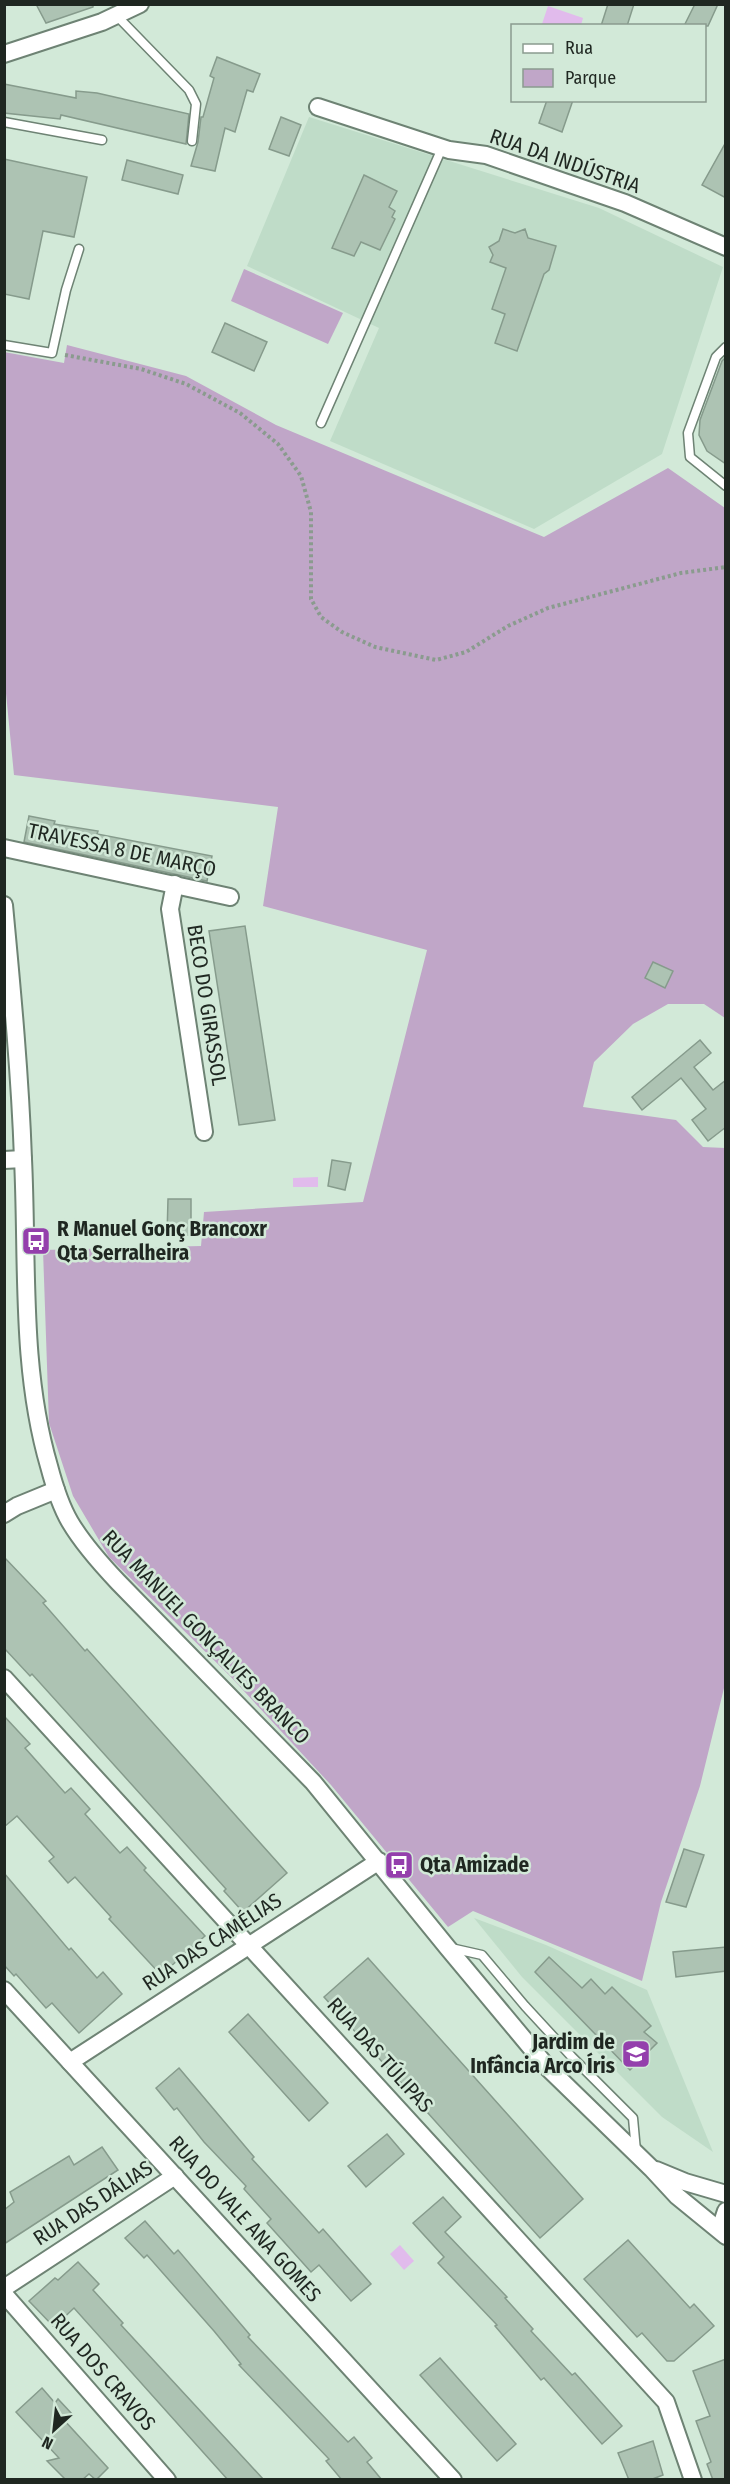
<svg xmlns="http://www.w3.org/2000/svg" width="730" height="2484" font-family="'Fira Sans Condensed',sans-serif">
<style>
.built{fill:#bfdcc8}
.green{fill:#c0a6c8}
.water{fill:#e1bbec}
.building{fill:#adc3b3;stroke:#869b8c;stroke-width:1.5}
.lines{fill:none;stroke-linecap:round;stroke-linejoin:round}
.lane-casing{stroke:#6e8374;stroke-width:11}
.street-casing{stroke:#6e8374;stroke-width:20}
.path{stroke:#8a9b8e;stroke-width:4;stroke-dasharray:3 3;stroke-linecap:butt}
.lane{stroke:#fff;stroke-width:8}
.street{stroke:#fff;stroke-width:16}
.labels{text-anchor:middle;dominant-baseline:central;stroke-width:5;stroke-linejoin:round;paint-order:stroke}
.street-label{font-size:21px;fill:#1f2721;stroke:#d2e9d8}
.poi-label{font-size:21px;font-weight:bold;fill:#1f2721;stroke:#d2e9d8;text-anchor:start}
</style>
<rect width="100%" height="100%" fill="#d2e9d8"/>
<g class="built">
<path d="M309,117L599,208L723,267L662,454L534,529L330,441L379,328L247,266Z"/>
<path d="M474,1918L546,1945L647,1990L713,2152L662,2117L522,1977Z"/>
</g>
<g class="green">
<path d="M244,269L343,313L328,344L231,301Z"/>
<path d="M67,345L186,376L276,425L544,537L668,468L725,508V1018L704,1004H668L633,1024L594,1062L583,1107L676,1120L703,1147L725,1148V1684L700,1786L661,1902L642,1981L473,1911L448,1927L331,1785L230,1676L109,1557L73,1496L49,1423L43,1250L201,1246L204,1212L363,1202L427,950L263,906L278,807L14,775L4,673V352L64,363Z"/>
</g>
<g class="water">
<path d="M548,6L583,18L581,25L542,24Z"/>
<path d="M318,1177V1187H293V1178Z"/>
<path d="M400,2245L414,2261L404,2270L390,2254Z"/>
</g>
<g class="building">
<path d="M36,4H93V7L46,23Z"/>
<path d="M608,4H634L627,26H601Z"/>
<path d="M695,4H718L708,26H684Z"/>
<path d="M217,57L260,74L253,92L247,90L235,132L225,128L215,171L191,166L198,142L201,117H203L214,78L210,76Z"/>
<path d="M4,84L76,98V91L97,93L189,114L186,144L61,115L60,119L4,113Z"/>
<path d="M547,100H573L562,132L539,123Z"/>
<path d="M281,117L301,125L289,156L269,149Z"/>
<path d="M726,142V198L702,185Z"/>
<path d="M4,159L87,177L74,237L43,231L29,299L4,294Z"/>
<path d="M127,160L183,175L178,194L122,180Z"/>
<path d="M364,175L397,191L389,207L395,211L392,217L395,219L380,250L361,242L354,256L332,248Z"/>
<path d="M503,229L515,233L525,229L528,238L556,246L549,270L544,274L517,351L495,343L505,314L492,309L506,268L490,262L493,255L489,247L499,241Z"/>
<path d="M225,323L267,342L254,371L212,352Z"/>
<path d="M726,357V464L707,451L699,435L700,420L722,361Z"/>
<path d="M29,816L55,821L54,824L98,831L97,834L212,856L207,881L24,842Z"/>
<path d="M245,926L275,1120L239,1125L209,931Z"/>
<path d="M653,962L673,971L665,988L645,978Z"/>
<path d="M700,1040L711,1053L694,1067L713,1090L726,1080V1127L708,1141L692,1120L706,1109L681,1078L642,1110L632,1097Z"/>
<path d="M332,1160L351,1163L345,1190L328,1186Z"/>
<path d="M168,1199H191V1235L167,1236Z"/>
<path d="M4,1557L46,1601L43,1603L85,1651L87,1649L287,1873L243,1912L224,1891L226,1889L32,1674L30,1676L4,1648Z"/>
<path d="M4,1716L30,1744L25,1748L65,1793L71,1788L90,1809L85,1814L120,1853L127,1847L146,1868L144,1870L205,1936L161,1975L109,1919L111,1917L75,1877L68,1883L49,1861L54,1857L17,1816L4,1827Z"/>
<path d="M684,1849L704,1855L686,1907L666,1902Z"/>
<path d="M4,1873L69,1950L71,1948L97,1978L103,1972L122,1994L79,2033L52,2003L46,2008L16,1974L14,1976L4,1965Z"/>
<path d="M726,1947V1971L676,1977L673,1952Z"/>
<path d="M549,1957L582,1988L591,1979L605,1994L612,1987L651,2026L644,2032L657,2043L630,2070L535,1972Z"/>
<path d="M368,1958L583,2199L540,2238L324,1997Z"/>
<path d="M248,2014L328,2103L309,2121L229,2032Z"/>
<path d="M179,2068L254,2157L252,2159L319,2233L323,2229L371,2284L351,2301L319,2265L311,2272L267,2223L271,2219L244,2189L246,2186L204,2142L177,2108L174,2110L156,2088Z"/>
<path d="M387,2134L404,2154L366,2187L348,2166Z"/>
<path d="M102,2147L118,2170L4,2244V2210L14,2202L10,2192L69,2156L74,2165Z"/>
<path d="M443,2197L461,2217L445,2232L507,2297L505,2298L533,2329L531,2331L572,2375L575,2373L622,2426L602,2444L544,2378L541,2380L495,2326L497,2325L438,2263L444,2257L413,2223Z"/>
<path d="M145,2221L174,2254L178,2250L250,2335L248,2337L348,2442L354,2437L372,2458L367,2462L382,2480H342L326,2461L329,2459L239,2365L241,2364L214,2331L147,2255L144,2258L125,2238Z"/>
<path d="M628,2240L690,2308L694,2304L714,2326L674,2361H667L642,2333L637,2337L584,2279Z"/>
<path d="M78,2262L99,2284L93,2290L123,2323L121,2325L264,2480H228L74,2308L54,2327L29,2301L55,2278L58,2280Z"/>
<path d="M440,2358L516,2444L497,2461L420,2375Z"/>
<path d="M726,2359V2480H713L707,2464L711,2462L696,2421L710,2416L693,2371Z"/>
<path d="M42,2388L55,2403L58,2399L72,2414L64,2420L108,2468L96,2480L89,2474L82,2480H66L47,2461L59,2458L16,2412Z"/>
<path d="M653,2441L663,2475L650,2480H629L618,2453Z"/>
</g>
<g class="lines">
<g class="lane-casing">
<g id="lane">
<path d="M117,16L189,90L196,104L192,141"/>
<path d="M4,122L102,140"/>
<path d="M4,345L52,353L66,290L79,249"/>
<path d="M726,347L716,357L688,433L690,457L726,486"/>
<path d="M321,423L442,148"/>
<path d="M451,1948L482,1955L525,2006L572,2057L633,2118L636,2151"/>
</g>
</g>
<g class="street-casing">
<g id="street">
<path d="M4,54L102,22L140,4"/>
<path d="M318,107L449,150L486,155L625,203L726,247"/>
<path d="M4,848L230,897"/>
<path d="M175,884L170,909L204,1132"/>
<path d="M4,905C12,990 20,1074 23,1159C28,1262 20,1367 49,1466C54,1485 60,1505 70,1522C83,1544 100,1563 118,1582L313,1782L447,1947L548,2068L652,2169L677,2196L726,2236"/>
<path d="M4,1160L23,1159"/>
<path d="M4,1514L17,1506L56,1490"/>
<path d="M4,1678L666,2402L693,2480"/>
<path d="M4,1990L453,2480"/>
<path d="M70,2062L379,1861"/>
<path d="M656,2170L685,2182L726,2194"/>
<path d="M726,2211L723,2220L726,2232"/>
<path d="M4,2288L175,2176"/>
<path d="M4,2294L167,2480"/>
</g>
</g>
<path class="path" d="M65,355L141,369L186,384L240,413L278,444L301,476L311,512V599L321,617L342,632L375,647L436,660L466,652L508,626L548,608L681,573L726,567"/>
<use href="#lane" class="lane"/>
<use href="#street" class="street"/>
</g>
<defs>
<g id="bus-square" transform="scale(1.5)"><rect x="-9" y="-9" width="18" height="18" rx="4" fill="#943fac" stroke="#d2e9d8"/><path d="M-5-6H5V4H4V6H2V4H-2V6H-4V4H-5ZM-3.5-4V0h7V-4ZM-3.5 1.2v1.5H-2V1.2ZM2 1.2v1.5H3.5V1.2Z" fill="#fff"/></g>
<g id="school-square" transform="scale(1.5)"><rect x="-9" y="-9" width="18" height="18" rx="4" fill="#943fac" stroke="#d2e9d8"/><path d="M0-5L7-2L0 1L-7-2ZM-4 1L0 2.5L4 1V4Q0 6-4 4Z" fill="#fff"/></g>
</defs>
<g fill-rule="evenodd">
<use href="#bus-square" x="36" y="1241"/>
<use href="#bus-square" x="399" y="1865"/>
<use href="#school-square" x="636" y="2054"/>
</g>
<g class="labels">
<g class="street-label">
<text transform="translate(565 161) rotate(19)">RUA DA INDÚSTRIA</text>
<text transform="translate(122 850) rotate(12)">TRAVESSA 8 DE MARÇO</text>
<text transform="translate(207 1005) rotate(81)">BECO DO GIRASSOL</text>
<text transform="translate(206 1637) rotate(46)">RUA MANUEL GONÇALVES BRANCO</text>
<text transform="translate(212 1942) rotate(-33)">RUA DAS CAMÉLIAS</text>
<text transform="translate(380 2055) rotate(48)">RUA DAS TÚLIPAS</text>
<text transform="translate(93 2203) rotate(-33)">RUA DAS DÁLIAS</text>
<text transform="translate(245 2219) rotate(48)">RUA DO VALE ANA GOMES</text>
<text transform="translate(103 2372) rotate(49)">RUA DOS CRAVOS</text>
</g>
<g class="poi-label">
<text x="57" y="1229">R Manuel Gonç Brancoxr<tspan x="57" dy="24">Qta Serralheira</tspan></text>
<text x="420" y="1865">Qta Amizade</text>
<text x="615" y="2042" text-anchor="end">Jardim de<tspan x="615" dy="24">Infância Arco Íris</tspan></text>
</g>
</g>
<rect width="730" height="2484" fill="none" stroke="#1f2721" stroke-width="12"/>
<rect x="511" y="24" width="195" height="78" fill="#d2e9d8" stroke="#8a9b8f" stroke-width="1.5"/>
<rect x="523" y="44" width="30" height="9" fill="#ffffff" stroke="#8a9b8f" stroke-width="1.5"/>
<text x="565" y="54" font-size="18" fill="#1f2721">Rua</text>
<rect x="523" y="69" width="30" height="18" fill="#c0a6c8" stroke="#8a9b8f" stroke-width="1.5"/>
<text x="565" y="84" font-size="18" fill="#1f2721">Parque</text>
<g transform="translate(54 2430) rotate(207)" stroke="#d2e9d8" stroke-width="4.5" paint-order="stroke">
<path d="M0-4.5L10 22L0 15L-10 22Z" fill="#1f2721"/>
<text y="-9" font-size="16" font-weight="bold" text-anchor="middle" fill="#1f2721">N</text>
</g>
</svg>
